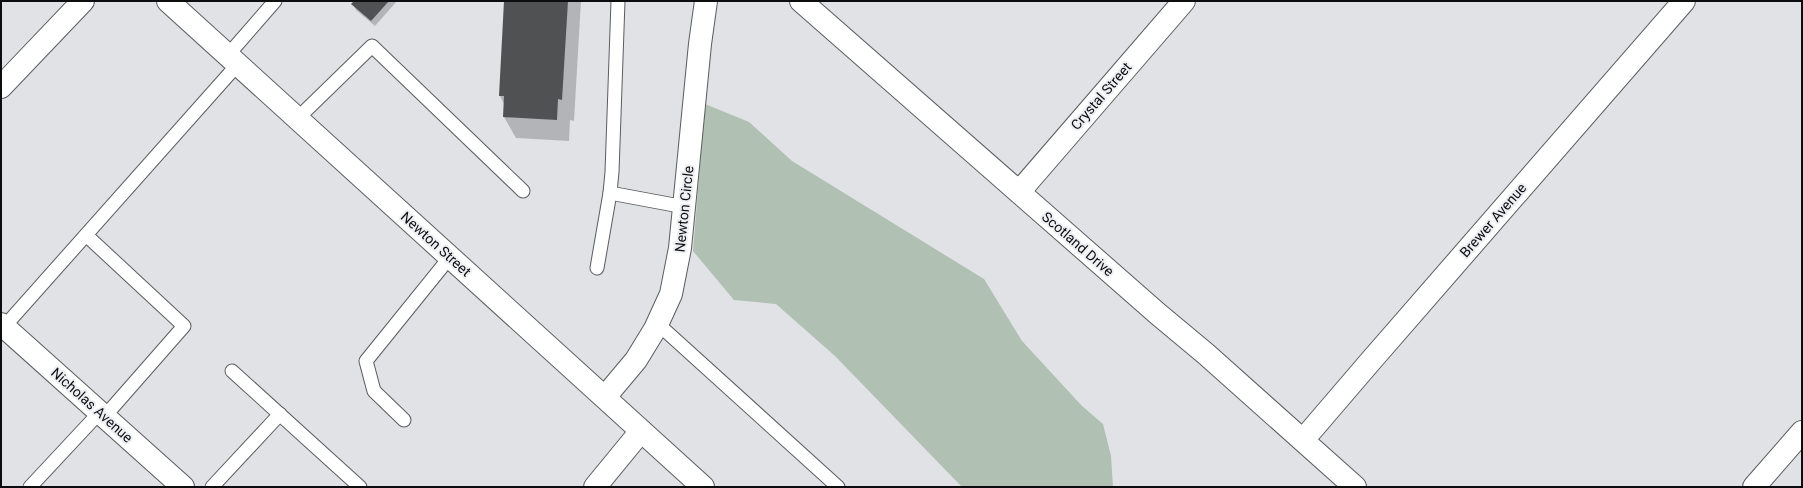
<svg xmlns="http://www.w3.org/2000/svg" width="1803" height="488" font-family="Roboto,sans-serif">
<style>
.green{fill:#b0c0b2}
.shadow{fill:#0003}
.building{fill:#4f5153}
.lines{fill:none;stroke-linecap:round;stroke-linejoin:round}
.lane-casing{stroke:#5a5c5f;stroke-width:15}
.street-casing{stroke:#5a5c5f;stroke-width:24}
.secondary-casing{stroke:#5a5c5f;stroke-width:24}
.primary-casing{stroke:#5a5c5f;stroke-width:24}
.lane{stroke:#fff;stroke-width:13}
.street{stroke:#fff;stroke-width:22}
.secondary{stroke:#fff;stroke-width:22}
.primary{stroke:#fff;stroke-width:22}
.labels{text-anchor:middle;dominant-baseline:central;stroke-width:4;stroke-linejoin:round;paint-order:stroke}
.street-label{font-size:14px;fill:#0c0d0e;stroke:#edeff3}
</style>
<rect width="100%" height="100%" fill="#e0e2e5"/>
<path class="green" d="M705,104L749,122L792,161L984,279L1022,341L1082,406L1103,424L1111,456L1113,487H962L835,356L776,304L734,300L693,251Z"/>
<g class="shadow">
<path d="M356,1H397L375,26L356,10L353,4Z"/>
<path d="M505,1H581L574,121L570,120L569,141L516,138L504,117V104L500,96Z"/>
</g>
<g class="building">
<path d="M354,1H389L371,21L351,4Z"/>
<path d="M504,1H568L562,100L558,99L557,120L503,117L504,96H499Z"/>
</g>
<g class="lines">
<g class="lane-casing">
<g id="lane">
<path d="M228,55L275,1"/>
<path d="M298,118L372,46L523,191"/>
<path d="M610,193L685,207"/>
<path d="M86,235L184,326L105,416"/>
<path d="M597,268L610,193L612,172L618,1"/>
<path d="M658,324L838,487"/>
<path d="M4,327L238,64"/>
<path d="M232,371L360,487"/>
<path d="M404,420L374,391L366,361L450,257"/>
<path d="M30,487L100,412"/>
<path d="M212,487L280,414"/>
</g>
</g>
<g class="street-casing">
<g id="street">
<path d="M801,1L1158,314L1206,354L1355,487"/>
<path d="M1019,192L1184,1"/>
<path d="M1,324L183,487"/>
<path d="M605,397L636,360L655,329L671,294L680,248L700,44L706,1"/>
<path d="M1303,440L1369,363L1684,1"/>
<path d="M595,487L641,431"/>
<path d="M1754,487L1802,432"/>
</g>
</g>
<g class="secondary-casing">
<path id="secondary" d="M168,1L703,487"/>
</g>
<g class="primary-casing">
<path id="primary" d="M1,87L83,1"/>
</g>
<use href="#lane" class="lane"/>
<use href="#street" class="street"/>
<use href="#secondary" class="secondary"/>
<use href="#primary" class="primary"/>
</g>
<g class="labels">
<g class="street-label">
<text transform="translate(1101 96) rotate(-49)">Crystal Street</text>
<text transform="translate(684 209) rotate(-84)">Newton Circle</text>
<text transform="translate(1493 220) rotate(-49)">Brewer Avenue</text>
<text transform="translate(436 244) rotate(42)">Newton Street</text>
<text transform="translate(1078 244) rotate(41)">Scotland Drive</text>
<text transform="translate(92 405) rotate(42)">Nicholas Avenue</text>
</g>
</g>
<rect width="1803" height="488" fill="none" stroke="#0c0d0e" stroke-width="4"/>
</svg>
